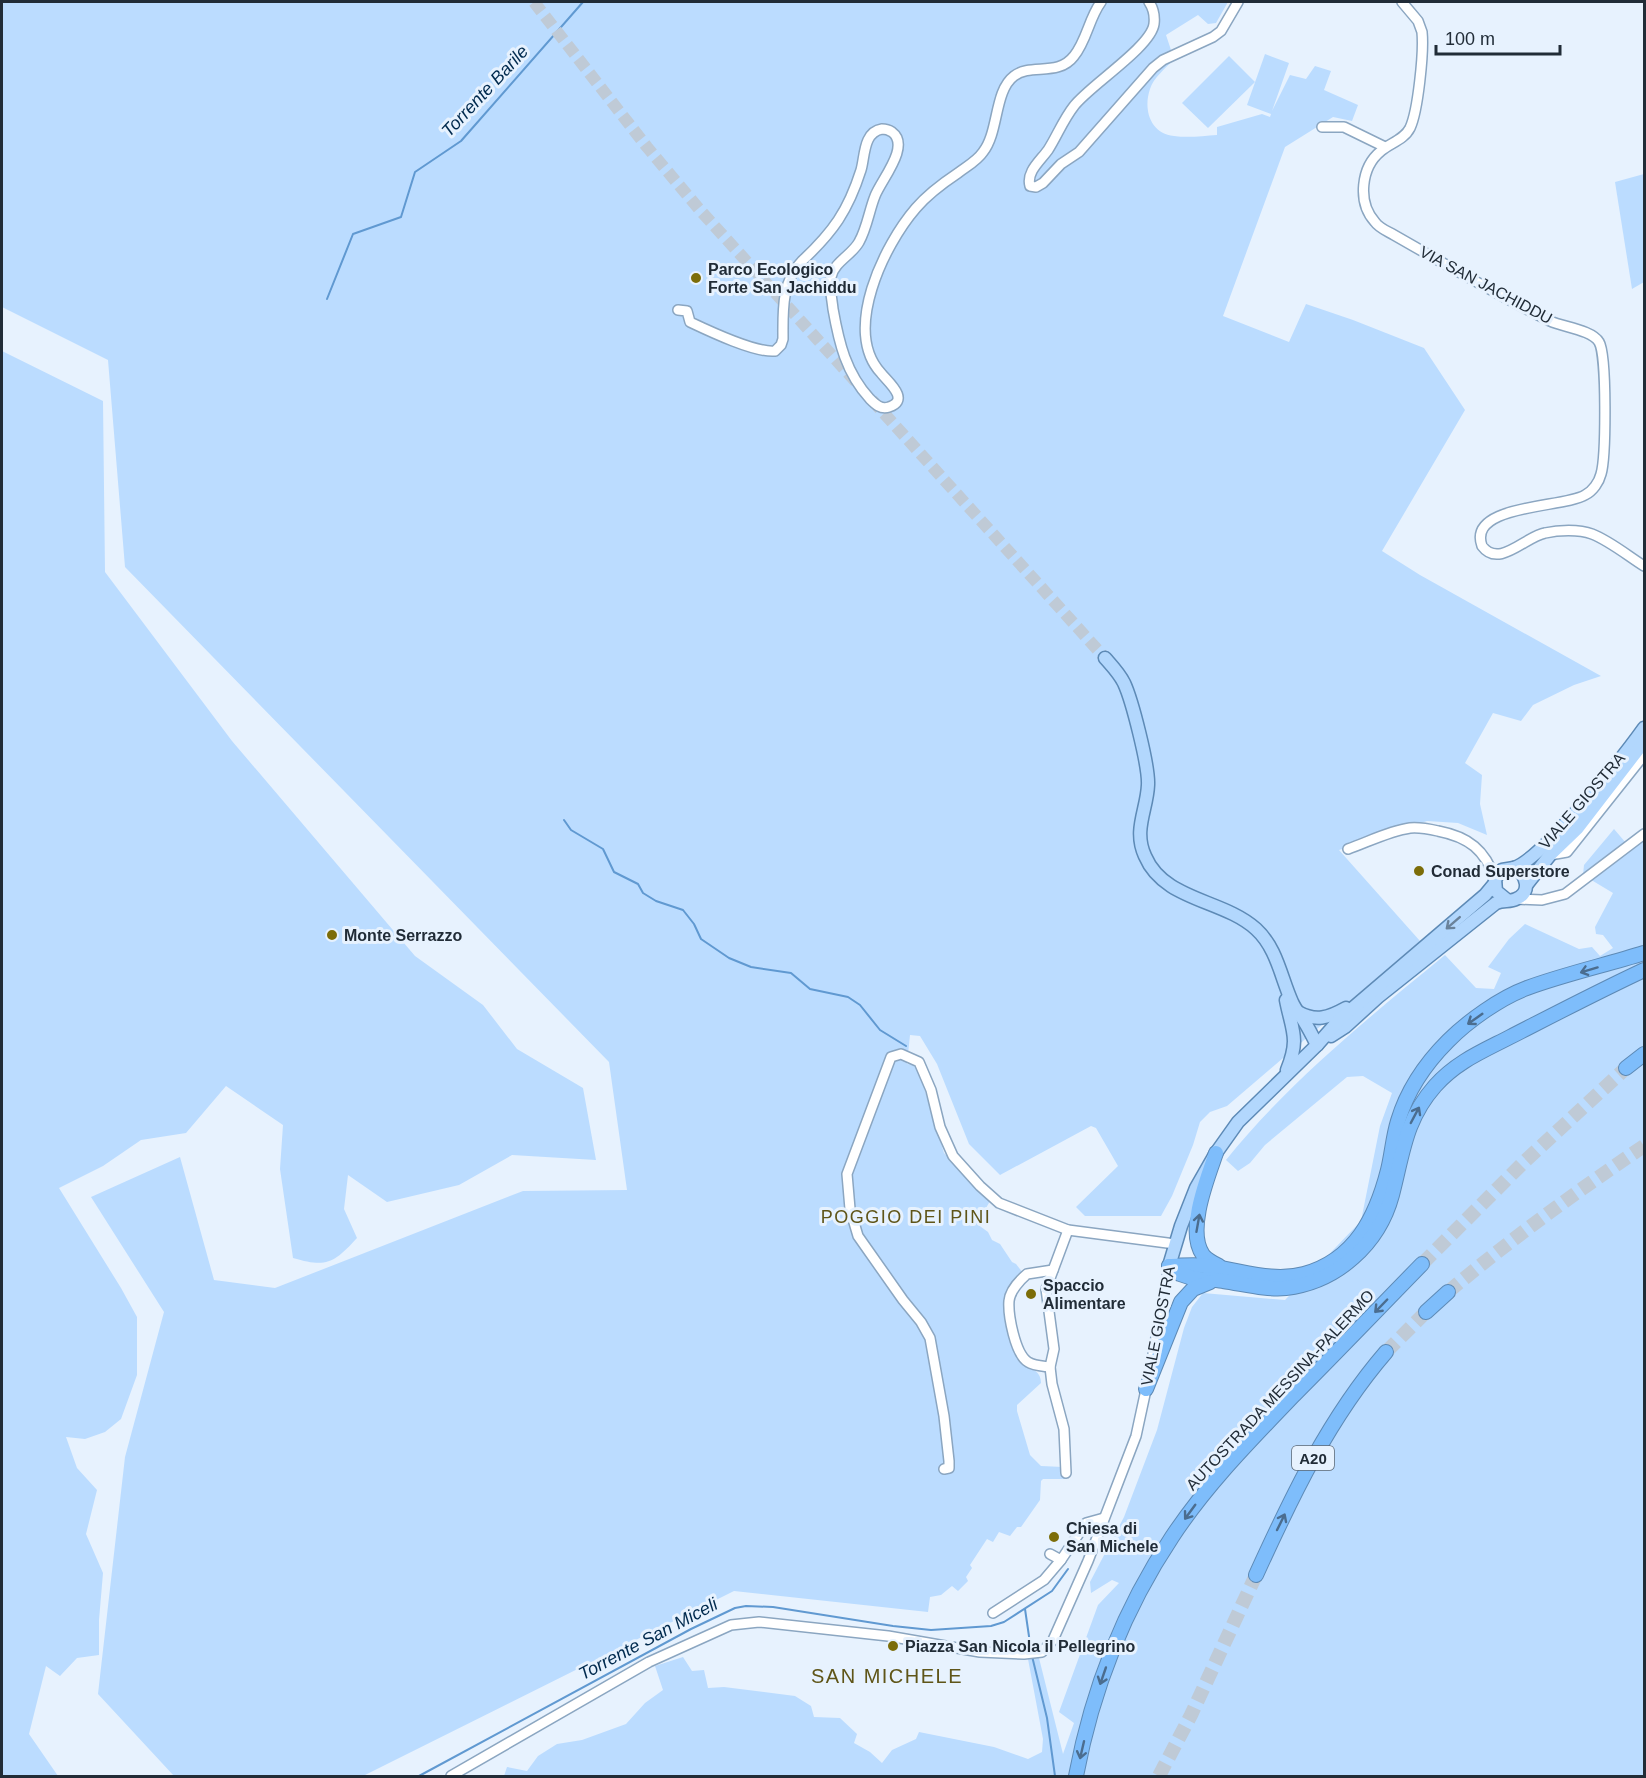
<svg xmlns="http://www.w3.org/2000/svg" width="1646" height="1778" font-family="Arial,sans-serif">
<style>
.green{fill:#bbdcff}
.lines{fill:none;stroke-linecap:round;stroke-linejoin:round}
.stream{stroke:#6099d1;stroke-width:2}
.major-tunnel{stroke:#bfcad6;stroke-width:12;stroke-dasharray:12 6;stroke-linecap:butt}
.highway-tunnel{stroke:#bfcad6;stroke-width:14;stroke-dasharray:14 7;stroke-linecap:butt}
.minor-casing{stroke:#8ba6c1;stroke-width:12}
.major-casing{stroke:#5d8ab6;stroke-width:15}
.highway-casing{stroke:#5d8ab6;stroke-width:16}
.minor{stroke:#fff;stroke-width:9}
.major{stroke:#b2d7fd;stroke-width:12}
.highway{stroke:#7ebdfb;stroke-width:14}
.oneway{stroke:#6a829a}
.oneway2{stroke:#4b6d8f}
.poi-dot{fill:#7c6d09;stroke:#e7f2fe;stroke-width:2}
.labels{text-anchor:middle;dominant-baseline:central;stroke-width:6;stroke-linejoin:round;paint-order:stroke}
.shield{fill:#e7f2fe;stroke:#5c6773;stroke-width:1.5}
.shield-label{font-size:15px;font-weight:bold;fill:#212c37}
.poi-label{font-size:16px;font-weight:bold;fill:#212c37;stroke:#e7f2fe;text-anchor:start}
.street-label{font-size:16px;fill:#212c37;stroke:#e7f2fe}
.water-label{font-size:18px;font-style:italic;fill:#002a4e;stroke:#e7f2fe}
.neighbourhood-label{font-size:18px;letter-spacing:1.5px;fill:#5f5518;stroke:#e7f2fe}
.quarter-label{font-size:20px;letter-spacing:1.5px;fill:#5f5518;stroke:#e7f2fe}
</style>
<rect width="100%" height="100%" fill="#e7f2fe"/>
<g class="green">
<path d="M2,2H1228L1216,23L1208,24L1198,15L1166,35L1174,59C1167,67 1153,78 1150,89C1143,109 1150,134 1174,136C1188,138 1203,136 1217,135V127L1262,114L1270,117L1271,114L1247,105L1265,54L1289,63L1272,111L1290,75L1306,79L1315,66L1331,71L1324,90L1358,105L1352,121L1333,117L1285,147L1223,316L1289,342L1306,304L1353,320L1424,348L1465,410L1382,551L1420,575L1601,676L1574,685L1533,705L1521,721L1493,713L1465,763L1482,775L1480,804L1487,835L1458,823L1427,821L1339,850L1420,941L1227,1106L1210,1112L1200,1122L1193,1145L1172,1196L1161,1216H1085L1076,1207L1118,1166L1096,1128L1091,1126L1000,1175L969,1144L937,1064L920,1036L910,1035L907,1064C916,1064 918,1070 921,1078L944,1153L990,1201L977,1224L988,1232L992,1240L1000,1244L1012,1262L1016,1264L1023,1273L1007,1297L1024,1364C1033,1369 1041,1372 1041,1383L1017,1405V1411L1030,1455L1041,1466L1063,1467L1065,1479H1043L1041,1481L1040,1500L1021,1527H1017L1010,1536L999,1532L993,1542L987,1539L970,1565L972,1568L966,1577L968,1581L958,1591L952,1586L941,1595L930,1597L928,1612L734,1591L363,1776H174L98,1694L125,1457L164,1312L91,1197L180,1157L214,1280L275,1288L523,1191L627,1190L609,1062L125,567L108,360L2,307Z"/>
<path d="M1229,56L1255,82L1208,128L1182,103Z"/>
<path d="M1644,174V282L1632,289L1615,182Z"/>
<path d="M2,351L103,401L105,572L232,741L415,956L483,1005L517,1049L583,1088L596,1160L512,1155L459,1185L387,1202L348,1175L344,1209L357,1238C334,1263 327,1268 293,1258L280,1169L283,1125L226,1086L186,1133L141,1140L103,1166L59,1188L121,1288L137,1317V1375L121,1419L105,1432L85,1439L66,1437L77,1468L97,1490L86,1534L103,1573L99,1620V1655L77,1658L60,1676L46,1666L29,1734L58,1776H2Z"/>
<path d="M1614,829L1632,850L1644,839V1776H504L507,1767L527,1771L538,1756L557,1744L582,1740L626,1724L645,1703L663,1690L655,1666L683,1657L692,1671L704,1670L708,1688L724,1687L795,1696L811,1706L814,1717L840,1718L857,1734L854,1743L870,1752L882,1763L892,1750L916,1739L919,1732L994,1747L1028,1759L1042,1752L1043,1739L1028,1659L1039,1658L1063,1754L1074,1723L1059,1712L1098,1605L1119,1583L1112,1580L1091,1593L1090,1582L1124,1517L1157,1430L1184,1328L1192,1307L1203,1293L1285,1300L1361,1221L1380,1126L1392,1093L1363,1076L1347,1077L1265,1145L1250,1163L1238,1171L1226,1160C1289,1082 1367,1019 1445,955L1476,988L1494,989L1501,973L1488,967L1509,939L1525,924L1579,949L1592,947L1600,956L1613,948L1603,935L1596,934L1595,927L1613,893L1583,875L1584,865Z"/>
</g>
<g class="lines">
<g class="stream">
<path d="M327,299L353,234L401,217L415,172L461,141L583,2"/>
<path d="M564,820L571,830L603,849L614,872L638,884L643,893L656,901L683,910L694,924L701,939L729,958L751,967L791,973L810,989L848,997L860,1005L880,1030L906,1046"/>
<path d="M1025,1609L1031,1650"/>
<path d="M1032,1656L1047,1718L1055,1776"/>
<path d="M419,1776L691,1629L735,1608L746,1606L773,1607L893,1626L931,1630L991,1626L1004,1622L1052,1591L1068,1569"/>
</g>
<g class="major-tunnel">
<path d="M534,2L647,147L699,209L857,383"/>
<path d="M872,400L1105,658"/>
</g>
<g class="highway-tunnel">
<path d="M1422,1264L1524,1162L1626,1068"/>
<path d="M1448,1292C1511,1239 1576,1192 1644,1146"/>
<path d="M1386,1352L1426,1312"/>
<path d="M1159,1776L1191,1715L1256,1575"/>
</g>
<g class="minor-casing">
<g id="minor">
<path d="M1149,2C1153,8 1155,16 1154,24C1151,47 1089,86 1074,106C1063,120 1057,136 1048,150C1040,161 1026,172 1030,186L1036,187L1043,183L1061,164L1079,152L1153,68L1163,60L1213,37L1221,31L1238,2"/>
<path d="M1402,2L1418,21L1422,32C1424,52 1418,111 1410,128C1404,140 1390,143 1381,151C1361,167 1357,202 1375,222C1379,228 1387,231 1394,235C1445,264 1497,295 1550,321C1563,327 1592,330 1599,342C1607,355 1606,457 1601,474C1599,482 1593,491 1585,495C1564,508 1467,504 1482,546C1499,569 1526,536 1545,533C1558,530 1579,529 1592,534C1610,541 1628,556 1644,566"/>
<path d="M1322,127H1344L1385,147"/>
<path d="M678,310L687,311L690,322C709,331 755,353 775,351L781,345L783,339C783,312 781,282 802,261C833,232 848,211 861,170C865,157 863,132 882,129C885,129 889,130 892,132C911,146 881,180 875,196C869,211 867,228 859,242C852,255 834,262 831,277C829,287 832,299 833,309C839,343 846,373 870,399C875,404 881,410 889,407C911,400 887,381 881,373C842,331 884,245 916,208C928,194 943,183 958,173C967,166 977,161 983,152C999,132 994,91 1014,76C1031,63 1058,77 1074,56C1087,40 1089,18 1101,2"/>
<path d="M1348,849C1368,842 1389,831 1410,828C1420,827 1429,829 1438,831C1469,837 1485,850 1495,879"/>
<path d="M1550,855L1567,852L1644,755"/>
<path d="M1516,899L1542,900L1565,894L1644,834"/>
<path d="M1151,1365L1169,1266"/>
<path d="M1050,1367C1043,1366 1034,1366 1028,1362C1015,1354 1008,1315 1009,1301C1010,1291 1020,1280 1027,1274L1053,1270"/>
<path d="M944,1469L949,1468V1461L944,1416L930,1338L921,1322L903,1300L858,1236L850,1209L847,1174L891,1057L901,1054L919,1062L931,1090L940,1127L953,1156L980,1186L999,1203L1068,1230L1175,1244"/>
<path d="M1066,1473L1064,1429L1052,1384L1050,1367L1054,1349L1046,1289L1068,1230"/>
<path d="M1050,1554L1061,1560L1086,1523L1104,1518"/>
<path d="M993,1613L1044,1580L1061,1560"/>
<path d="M451,1776L649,1662L731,1625L759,1622L888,1636L980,1652L1024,1654L1042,1652L1053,1640L1088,1561L1136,1436L1147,1385"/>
</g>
</g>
<g class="major-casing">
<g id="major">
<path d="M1105,658C1112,666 1119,673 1124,683C1132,700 1149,766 1148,785C1147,810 1133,830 1145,856C1164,901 1223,899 1256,929C1277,948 1281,978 1292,1002C1295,1009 1300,1015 1304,1021C1309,1029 1313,1037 1317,1045"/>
<path d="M1514,868C1542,859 1624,756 1644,728"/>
<path d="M1527,884L1550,855L1577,829L1644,742"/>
<path d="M1286,1000C1292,1031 1300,1038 1287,1070"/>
<path d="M1298,1012C1316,1022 1328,1018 1346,1008"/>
<path d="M1331,1036L1345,1027L1378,997L1496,903C1503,900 1510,902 1516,899C1532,893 1527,874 1514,868L1502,870L1495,879L1496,891L1507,900"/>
<path d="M1169,1266L1181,1226L1196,1188L1216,1153L1238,1122L1317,1045L1340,1019L1485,895L1495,883"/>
</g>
</g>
<g class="highway-casing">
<g id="highway">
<path d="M1626,1068L1644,1054"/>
<path d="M1216,1153C1207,1179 1186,1231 1203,1255C1207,1260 1213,1263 1219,1266"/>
<path d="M1169,1266C1181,1266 1194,1264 1206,1266C1239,1269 1271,1283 1304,1274C1355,1260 1376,1217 1388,1170C1392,1154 1393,1137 1398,1121C1407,1091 1426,1063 1448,1041C1468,1021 1500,998 1527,988C1565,974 1606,965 1644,953"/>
<path d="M1169,1266L1180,1274L1192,1278C1202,1280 1213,1279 1223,1281C1244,1284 1266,1290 1286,1288C1337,1282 1379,1244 1392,1195C1403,1153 1405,1120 1435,1086C1456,1062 1483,1051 1510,1037C1555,1014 1599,991 1644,970"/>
<path d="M1426,1312L1448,1292"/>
<path d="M1146,1389L1181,1302L1193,1289L1210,1282"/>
<path d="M1256,1575C1292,1496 1329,1418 1386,1352"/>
<path d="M1076,1776C1092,1691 1124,1609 1172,1537C1207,1484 1251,1440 1294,1395C1337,1352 1379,1308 1422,1264"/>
</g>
</g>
<use href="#minor" class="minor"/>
<use href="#major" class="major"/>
<use href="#highway" class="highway"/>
</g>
<defs><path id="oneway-shaft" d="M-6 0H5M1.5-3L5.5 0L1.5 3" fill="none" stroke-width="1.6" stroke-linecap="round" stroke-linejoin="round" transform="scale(1.5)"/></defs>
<use class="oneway" href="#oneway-shaft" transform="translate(1453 923) rotate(139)"/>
<g class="oneway2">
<use href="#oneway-shaft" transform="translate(1589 970) rotate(163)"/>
<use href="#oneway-shaft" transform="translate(1475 1019) rotate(145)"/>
<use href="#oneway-shaft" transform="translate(1415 1115) rotate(-62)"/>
<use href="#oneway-shaft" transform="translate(1198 1223) rotate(-80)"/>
<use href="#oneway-shaft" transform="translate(1381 1306) rotate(134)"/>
<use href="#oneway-shaft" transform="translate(1190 1512) rotate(126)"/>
<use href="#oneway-shaft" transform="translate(1281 1522) rotate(-64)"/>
<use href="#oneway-shaft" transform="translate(1103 1676) rotate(109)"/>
<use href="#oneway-shaft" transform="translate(1082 1750) rotate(103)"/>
</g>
<g class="poi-dot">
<circle cx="696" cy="278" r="6"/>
<circle cx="1419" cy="871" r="6"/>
<circle cx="332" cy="935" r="6"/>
<circle cx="1031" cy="1294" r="6"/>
<circle cx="1054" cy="1537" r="6"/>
<circle cx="893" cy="1646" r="6"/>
</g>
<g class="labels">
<rect class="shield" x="1292" y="1446" width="42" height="24" rx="4.5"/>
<g class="shield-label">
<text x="1313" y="1458">A20</text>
</g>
<g class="poi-label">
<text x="708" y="269">Parco Ecologico<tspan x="708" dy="18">Forte San Jachiddu</tspan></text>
<text x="1431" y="871">Conad Superstore</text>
<text x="344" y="935">Monte Serrazzo</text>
<text x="1043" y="1285">Spaccio<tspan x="1043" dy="18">Alimentare</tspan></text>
<text x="1066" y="1528">Chiesa di<tspan x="1066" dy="18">San Michele</tspan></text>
<text x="905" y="1646">Piazza San Nicola il Pellegrino</text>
</g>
<g class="street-label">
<text transform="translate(1486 285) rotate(28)">VIA SAN JACHIDDU</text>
<text transform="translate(1582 801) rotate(-49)">VIALE GIOSTRA</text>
<text transform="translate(1158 1326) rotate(-79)">VIALE GIOSTRA</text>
<text transform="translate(1280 1390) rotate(-47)">AUTOSTRADA MESSINA-PALERMO</text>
</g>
<g class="water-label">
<text transform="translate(485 91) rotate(-47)">Torrente Barile</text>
<text transform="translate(648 1639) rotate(-28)">Torrente San Miceli</text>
</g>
<g class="neighbourhood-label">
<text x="906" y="1217">POGGIO DEI PINI</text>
</g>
<g class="quarter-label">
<text x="887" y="1676">SAN MICHELE</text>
</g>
</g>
<rect width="1646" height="1778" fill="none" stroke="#212c37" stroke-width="6"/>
<path d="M1436 45v9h124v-9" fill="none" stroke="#212c37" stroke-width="3"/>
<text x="1445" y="45" font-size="18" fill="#212c37" stroke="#e7f2fe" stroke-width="4.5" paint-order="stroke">100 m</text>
</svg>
